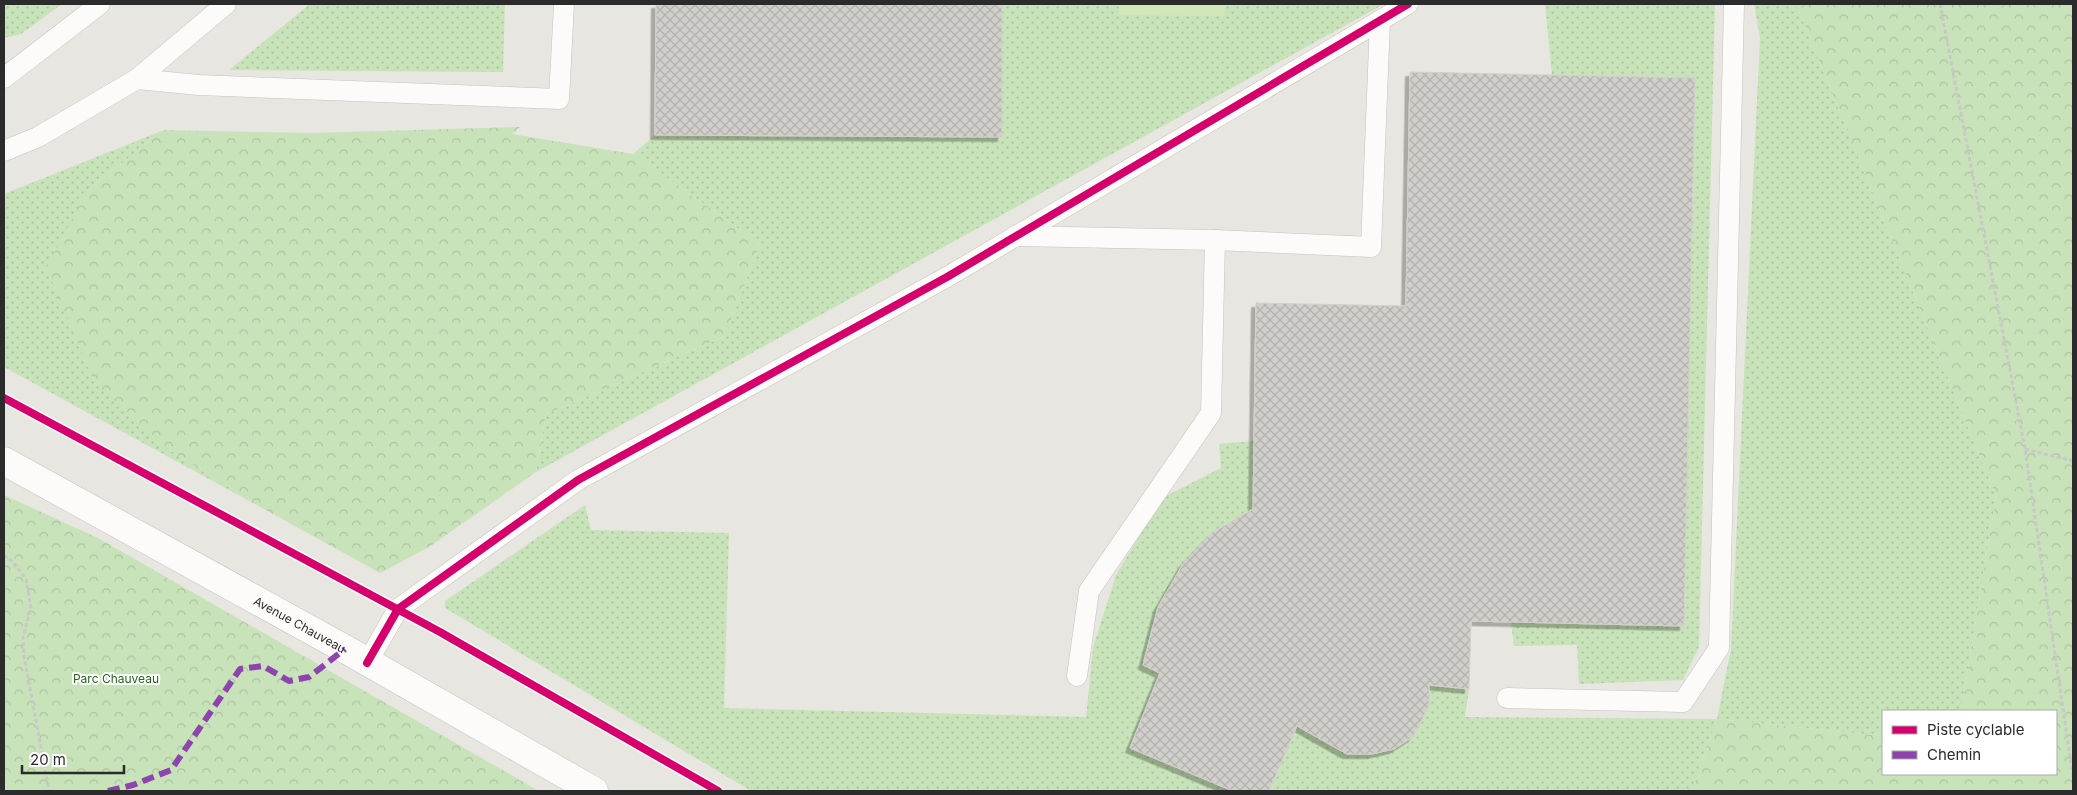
<svg xmlns="http://www.w3.org/2000/svg" width="2077" height="795" font-family="Inter,sans-serif">
<style>
.grass{fill:url(#grass-dots)}
.forest{fill:url(#forest-crowns)}
.pitch{fill:#d2e7b8}
.building{fill:url(#building-cross-hatch);stroke:#d3d1cc;filter:url(#shadow)}
.lines{fill:none;stroke-linecap:round;stroke-linejoin:round}
.lane-casing{stroke:#c2c2c1;stroke-width:21}
.secondary-casing{stroke:#c2c2c1;stroke-width:29}
.path{stroke:#c8c8c7;stroke-width:3;stroke-dasharray:4 2.5;stroke-linecap:butt}
.lane{stroke:#fcfbfa;stroke-width:20}
.secondary{stroke:#fcfbfa;stroke-width:28}
.quiet{stroke:#8e44ad;stroke-width:6;stroke-dasharray:12 6;stroke-linecap:butt}
.cycleway-casing{stroke:#fff;stroke-width:11}
.cycleway{stroke:#d6006c;stroke-width:8}
.labels{text-anchor:middle;dominant-baseline:central;stroke-width:4;stroke-linejoin:round;paint-order:stroke}
.street-label{font-size:12px;fill:#2b2b2b;stroke:#fff}
.park-label{font-size:12px;fill:#27661c;stroke:#fff}
</style>
<defs>
<pattern id="grass-dots" width="8" height="8" patternUnits="userSpaceOnUse" patternTransform="scale(1.25)"><rect width="8" height="8" fill="#c8e3ba"/><path d="M2 2h.1M6 6h.1" fill="none" stroke="#acc3a0" stroke-width="1.8" stroke-linecap="round"/></pattern>
<pattern id="forest-crowns" width="20" height="18" patternUnits="userSpaceOnUse" patternTransform="scale(1.25)"><rect width="20" height="18" fill="#c8e3ba"/><path d="M2 6a3 3 0 1 1 6 0M12 15a3 3 0 1 1 6 0" fill="none" stroke="#acc3a0"/></pattern>
<pattern id="building-cross-hatch" width="8" height="8" patternUnits="userSpaceOnUse" patternTransform="scale(1.25)"><rect width="8" height="8" fill="#d1cfcb"/><path d="M0 0l8 8M0 8l8-8" fill="none" stroke="#b4b2ae"/></pattern>
<filter id="shadow"><feDropShadow dx="-4.5" dy="4.5" stdDeviation="0" flood-color="#0004"/></filter>
</defs>
<rect width="100%" height="100%" fill="#e8e6e0"/>
<g class="grass">
<path d="M4,4H62L21,34L4,38Z"/>
<path d="M310,4H505L503,72L229,70Z"/>
<path d="M1002,4H1384L536,472L546,414L725,336L760,244L633,154L655,135L1002,137Z"/>
<path d="M1545,4H1715L1699,647L1683,680L1579,684L1577,645L1514,646L1511,622L1684,626L1695,78L1552,75Z"/>
<path d="M1754,4H1796L1996,496L1961,711H1883V736L1717,719L1692,791H1269L1297,726L1347,754H1372L1394,749L1413,737L1429,706V685L1469,689L1465,717L1717,719L1731,649L1760,38Z"/>
<path d="M164,130L88,190L168,449L264,509L4,367V194Z"/>
<path d="M1254,441L1253,509L1212,533L1183,564L1158,607L1143,665L1160,673L1130,748L1233,791H751L445,608V601L585,505L591,530L729,533L724,708L1086,717L1093,647L1116,575L1162,498L1221,468L1219,444Z"/>
</g>
<g class="forest">
<path d="M1796,4H2073V791H1692L1717,719L1883,736V774H2056V711H1961L1996,496Z"/>
<path d="M520,127L512,134L633,154L760,244L725,336L546,414L536,472L429,547L380,573L264,509L168,449L94,382L46,267L88,190L164,130L310,133Z"/>
<path d="M4,495L98,538L539,791H4Z"/>
</g>
<path class="pitch" d="M1119,4H1225L1224,16L1119,15Z"/>
<g class="building">
<path d="M656,4H1002V137L655,135Z"/>
<path d="M1410,72L1695,78L1684,626L1471,621L1469,689L1429,685V706L1413,737L1394,749L1372,754H1347L1297,726L1269,791H1233L1130,748L1160,673L1143,665L1158,607L1183,564L1212,533L1253,509L1256,303L1406,306Z"/>
</g>
<g class="lines">
<g class="lane-casing">
<g id="lane">
<path d="M4,78L100,4"/>
<path d="M137,79L199,85L559,99L564,4"/>
<path d="M4,151L38,137L137,79L226,4"/>
<path d="M1015,236L1215,240L1371,247L1380,20"/>
<path d="M367,663L398,609L578,480L947,277L1408,4"/>
<path d="M1077,676L1089,591L1211,413L1215,240"/>
<path d="M1507,698L1683,702L1719,648L1734,4"/>
</g>
</g>
<g class="secondary-casing">
<g id="secondary">
<path id="s1" d="M4,461L345,649L594,791"/>
</g>
</g>
<g class="path">
<path d="M1940,4L2025,449L2073,777"/>
<path d="M2025,449L2073,461"/>
<path d="M4,555L12,561L26,579L31,608L23,637L24,656L49,791"/>
</g>
<use href="#lane" class="lane"/>
<use href="#secondary" class="secondary"/>
<path class="quiet" d="M108,791L133,785L171,770L240,669L263,666L289,681L309,677L345,649"/>
<g class="cycleway-casing">
<g id="cycleway">
<path d="M4,398L440,632L718,791"/>
<path d="M367,663L398,609L578,480L947,277L1408,4"/>
</g>
</g>
<use href="#cycleway" class="cycleway"/>
</g>
<g class="labels">
<g class="street-label">
<text stroke="none"><textPath href="#s1" startOffset="338">Avenue Chauveau</textPath></text>
</g>
<g class="park-label">
<text x="116" y="678">Parc Chauveau</text>
</g>
</g>
<rect width="2077" height="795" fill="none" stroke="#2b2b2b" stroke-width="10"/>
<rect x="1882" y="710" width="175" height="65" fill="#ffffff" stroke="#aaaaaa"/>
<rect x="1892" y="726" width="25" height="8" fill="#d6006c" stroke="#aaaaaa"/>
<text x="1927" y="735" font-size="15" fill="#2b2b2b">Piste cyclable</text>
<rect x="1892" y="751" width="25" height="8" fill="#8e44ad" stroke="#aaaaaa"/>
<text x="1927" y="760" font-size="15" fill="#2b2b2b">Chemin</text>
<path d="M22 765v8h102v-8" fill="none" stroke="#2b2b2b" stroke-width="2.5"/>
<text x="30" y="765" font-size="15" fill="#2b2b2b" stroke="#ffffff" stroke-width="4" paint-order="stroke">20 m</text>
</svg>
